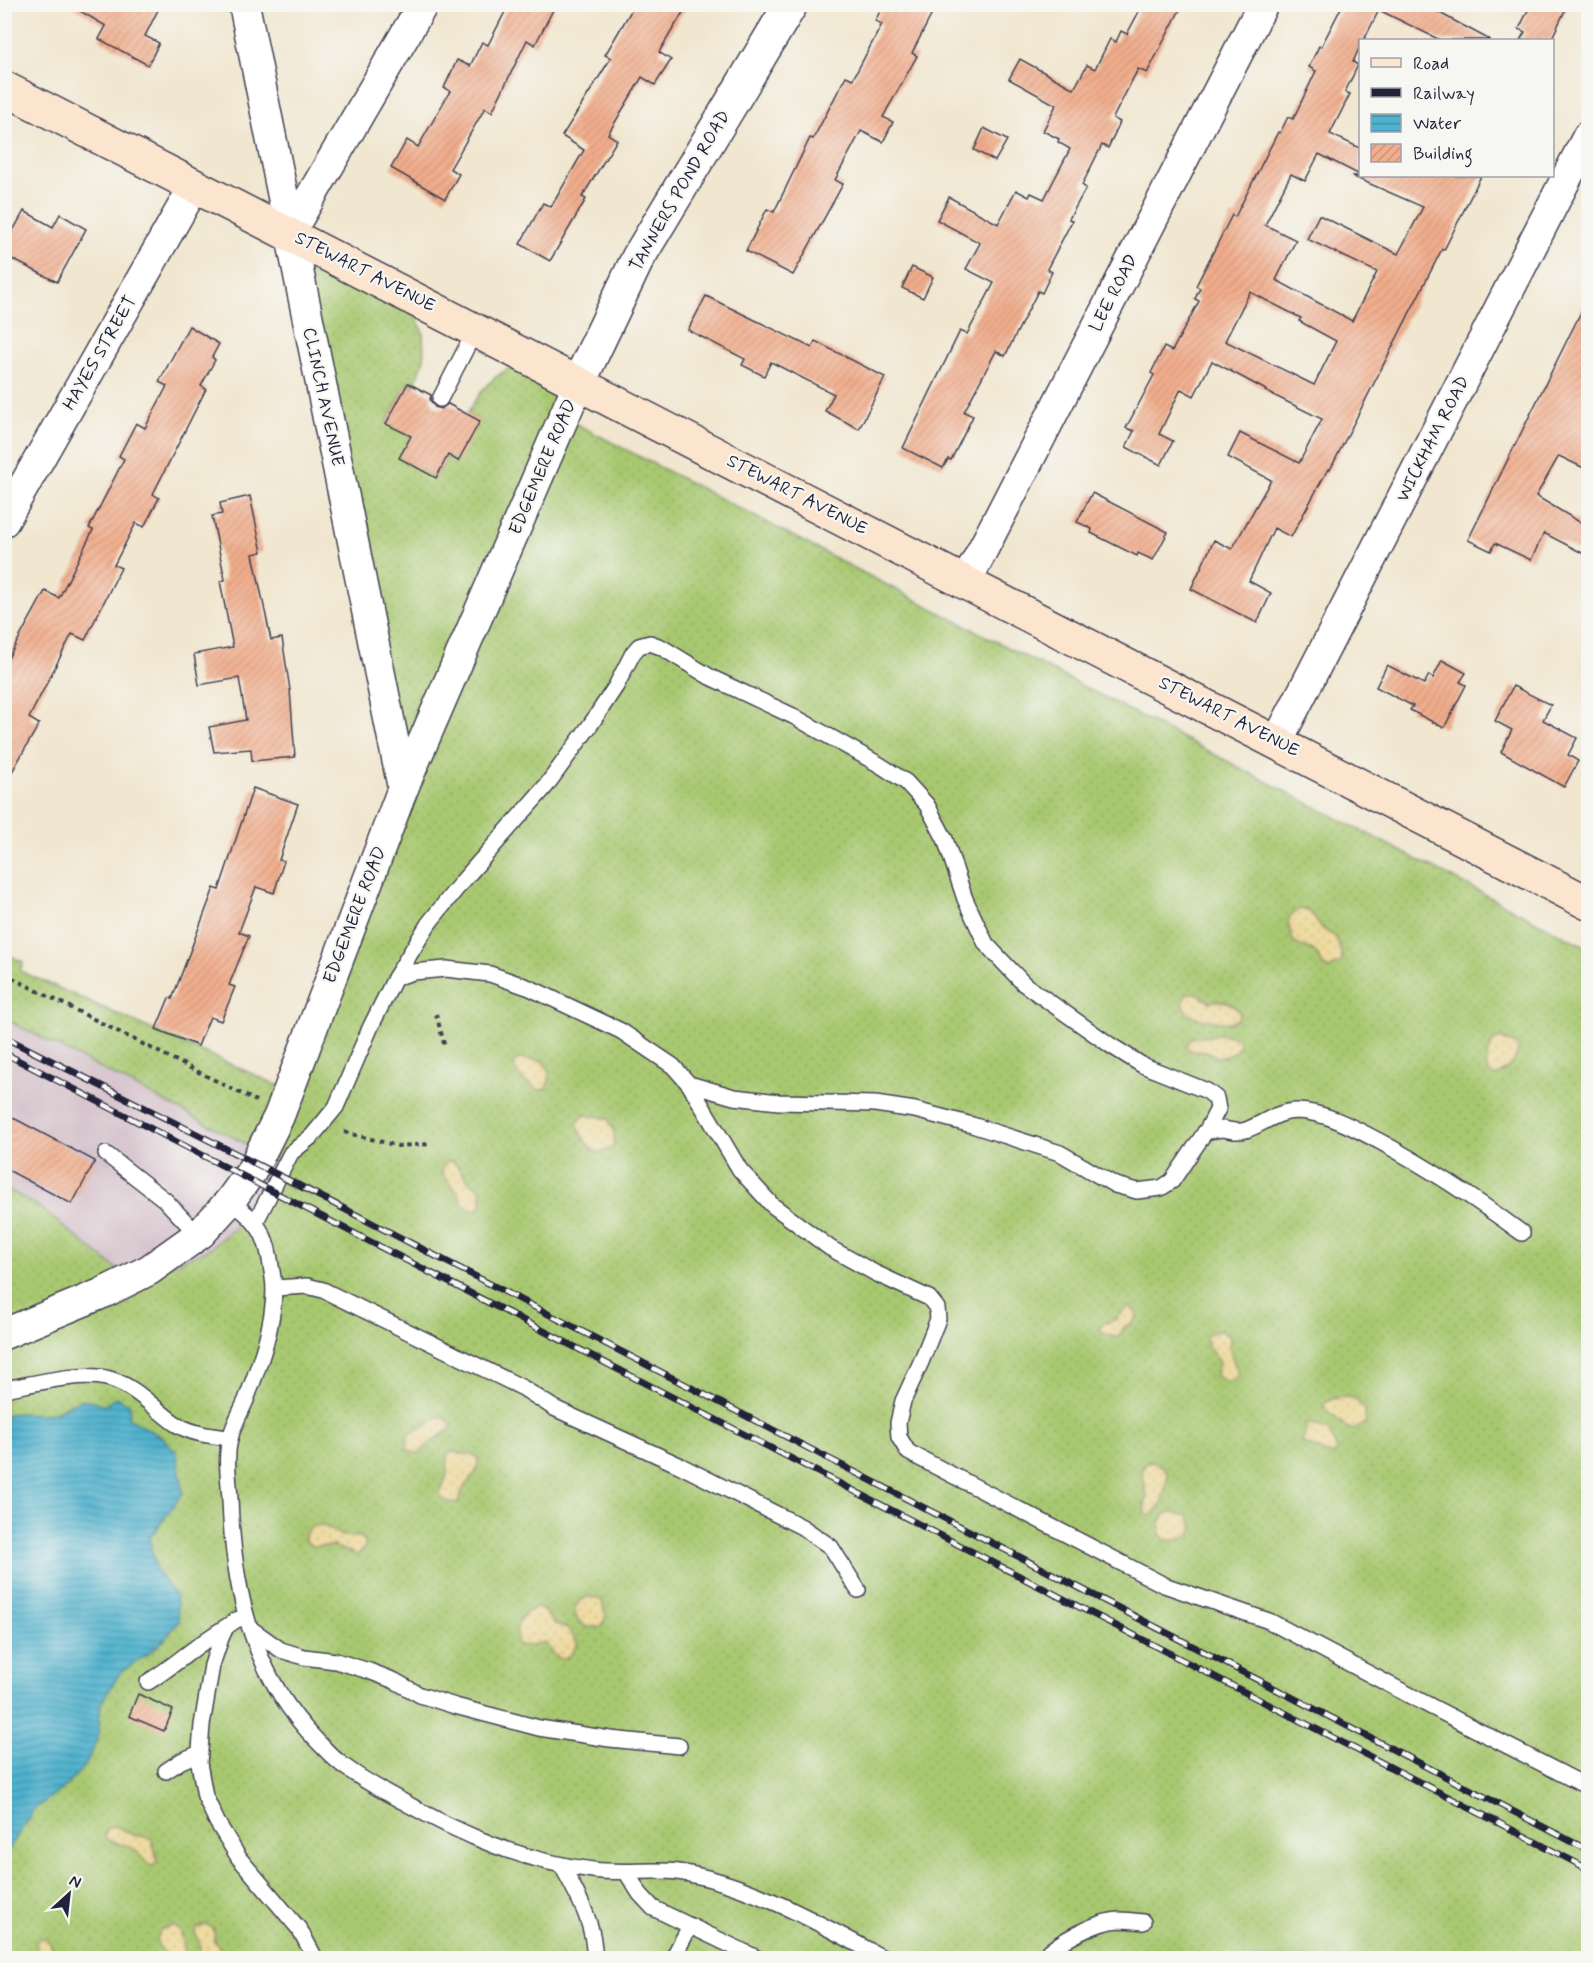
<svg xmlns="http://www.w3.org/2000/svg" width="1593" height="1963" font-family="Mynerve,sans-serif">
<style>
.industrial{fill:#d2bdc7}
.grass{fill:url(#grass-dots);stroke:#657556;stroke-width:1.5}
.sand{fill:url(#sand-dots);stroke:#887e6c;stroke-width:1.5}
.water{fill:url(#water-rules);stroke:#386a84;stroke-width:1.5}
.building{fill:url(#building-hatch);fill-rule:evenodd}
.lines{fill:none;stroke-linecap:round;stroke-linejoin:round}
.service-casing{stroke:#413f51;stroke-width:18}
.minor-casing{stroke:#413f51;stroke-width:33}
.tertiary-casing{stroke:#413f51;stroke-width:36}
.secondary-casing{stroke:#413f51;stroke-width:36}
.path{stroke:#413f51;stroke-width:4;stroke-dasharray:4.5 4.5;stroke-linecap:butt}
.service{stroke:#fff;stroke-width:15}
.minor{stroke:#fff;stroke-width:30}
.tertiary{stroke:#fff;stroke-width:33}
.secondary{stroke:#fce5cf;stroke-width:33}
.rail-casing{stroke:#22223b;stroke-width:7}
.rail{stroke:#f6f6f2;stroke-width:4.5;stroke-dasharray:14;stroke-linecap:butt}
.labels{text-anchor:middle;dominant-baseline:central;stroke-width:4.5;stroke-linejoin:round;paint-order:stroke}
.street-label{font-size:18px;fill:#22223b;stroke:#f6f6f2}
</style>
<defs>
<pattern id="grass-dots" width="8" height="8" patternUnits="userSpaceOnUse" patternTransform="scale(1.5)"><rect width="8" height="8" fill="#a8c870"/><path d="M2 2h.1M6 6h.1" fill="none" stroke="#90ac62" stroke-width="1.8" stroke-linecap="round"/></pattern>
<pattern id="sand-dots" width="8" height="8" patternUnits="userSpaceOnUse" patternTransform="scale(1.5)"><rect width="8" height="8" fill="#eeda9e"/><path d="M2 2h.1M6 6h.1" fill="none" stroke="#ccbb89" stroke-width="1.8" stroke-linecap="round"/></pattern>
<pattern id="water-rules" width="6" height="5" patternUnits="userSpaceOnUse" patternTransform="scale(1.5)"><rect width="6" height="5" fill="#4fb2ce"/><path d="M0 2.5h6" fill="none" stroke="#4190a8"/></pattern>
<pattern id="building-hatch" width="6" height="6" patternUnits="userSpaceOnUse" patternTransform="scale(1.5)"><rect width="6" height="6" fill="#f1ad8c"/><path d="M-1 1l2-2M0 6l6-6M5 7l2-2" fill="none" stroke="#ce957a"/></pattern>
</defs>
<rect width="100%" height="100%" fill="#f6f6f2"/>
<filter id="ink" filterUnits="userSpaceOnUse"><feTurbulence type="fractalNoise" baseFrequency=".0167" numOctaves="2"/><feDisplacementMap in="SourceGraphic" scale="12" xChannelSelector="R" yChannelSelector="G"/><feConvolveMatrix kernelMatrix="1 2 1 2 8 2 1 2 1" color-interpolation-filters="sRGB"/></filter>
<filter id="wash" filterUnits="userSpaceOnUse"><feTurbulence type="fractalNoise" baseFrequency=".008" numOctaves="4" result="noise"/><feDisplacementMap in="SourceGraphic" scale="24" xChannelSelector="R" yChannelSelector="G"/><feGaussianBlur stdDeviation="1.35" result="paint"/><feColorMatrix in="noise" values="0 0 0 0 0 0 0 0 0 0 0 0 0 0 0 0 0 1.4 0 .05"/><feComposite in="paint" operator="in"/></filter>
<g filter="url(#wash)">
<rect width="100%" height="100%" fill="#f1e6cf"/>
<path class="industrial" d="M4,1012L275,1159L239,1225L209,1249L132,1281L36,1205L5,1188Z"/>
<path class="grass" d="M301,250L413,307L423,333L424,359L414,386L408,383L386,423L411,436L400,458L436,478L448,455L479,421L467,414C483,386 491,378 520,362L569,387L559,415L1588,948V1958H5V1188L36,1205L132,1281L209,1249L238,1225L275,1159L5,1019L4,953L23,962L20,971L293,1092L407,790Z"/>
<g class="sand">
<path d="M1300,909C1315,912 1312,915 1319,925C1323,931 1332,934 1337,938C1337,946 1343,953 1342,962L1329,969L1322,965L1318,955L1313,950L1298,945L1292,939L1288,921L1291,915Z"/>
<path d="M1187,993H1196L1210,1002C1223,999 1232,1002 1240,1013L1238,1019L1230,1023L1201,1019L1188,1014L1182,1003Z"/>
<path d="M1218,1034L1233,1036L1238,1040L1239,1046L1233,1053L1224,1057H1218L1208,1052L1190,1051L1186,1046L1193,1037H1205Z"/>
<path d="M1500,1038L1519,1046C1517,1059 1507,1073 1494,1076L1488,1072C1484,1061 1489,1049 1495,1039Z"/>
<path d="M520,1059L542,1061C550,1070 552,1078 546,1089L538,1090C528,1083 509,1074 516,1060Z"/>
<path d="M585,1115L607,1118C614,1127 617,1137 612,1148L599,1153C587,1149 581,1135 577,1123Z"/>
<path d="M447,1161L454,1162L470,1183L481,1189L482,1201L479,1209L472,1210L463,1204L457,1192L443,1176L442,1168Z"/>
<path d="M1129,1307L1135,1310L1137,1316L1132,1324L1125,1326L1118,1338L1102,1333L1100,1329L1102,1324L1116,1319L1119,1315Z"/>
<path d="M1221,1331L1230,1337C1227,1358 1238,1362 1238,1378C1229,1383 1224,1381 1216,1376L1219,1361L1207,1345L1206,1337L1213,1332Z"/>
<path d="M1341,1397L1355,1398L1364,1409L1366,1422C1351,1434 1350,1430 1337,1419C1331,1414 1327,1412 1323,1405L1330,1400Z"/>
<path d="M442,1416L452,1425L448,1431L436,1438L418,1454L407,1449L408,1435L436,1418Z"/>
<path d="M1308,1423L1328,1429L1337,1450L1333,1455C1321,1453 1313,1445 1302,1443Z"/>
<path d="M457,1452C464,1456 471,1453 478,1458V1465L475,1473L463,1489L458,1502C451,1503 444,1502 440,1494L448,1471L447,1457L449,1453Z"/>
<path d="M1153,1462L1162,1466L1168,1475L1162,1504L1150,1516L1147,1515L1144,1510L1147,1496L1142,1471L1146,1463Z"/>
<path d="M1175,1512L1188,1516C1189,1518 1193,1525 1193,1527C1192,1539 1174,1541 1165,1540L1161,1534L1159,1523L1166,1513Z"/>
<path d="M322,1525L343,1536L361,1537L365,1541V1547L357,1555L333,1546H311L305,1539L306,1531L314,1526Z"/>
<path d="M589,1596L601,1600C606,1612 608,1616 601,1627H586L576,1617L574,1608L580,1601Z"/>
<path d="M535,1608L543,1610L554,1623L567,1628L578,1643L571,1654L565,1659L558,1658L544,1642L526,1646L518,1645C514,1628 518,1614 535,1608Z"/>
<path d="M115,1826L133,1835L151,1838L158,1861L153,1866C144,1863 141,1855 134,1849C126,1843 115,1845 106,1839L105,1834L108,1828Z"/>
<path d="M205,1925L214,1928V1941L227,1955V1958H199L200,1946L195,1932L197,1928Z"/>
<path d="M174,1926L181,1932L186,1958H170C160,1947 152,1946 161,1929Z"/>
<path d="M46,1938L55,1951L54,1958H38L36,1945L38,1939Z"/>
</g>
<path class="water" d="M116,1397L130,1405L129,1418L163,1438L177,1453L183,1493L149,1539L157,1572L176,1597L179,1621L165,1639L144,1657L120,1673L101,1703L98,1739L86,1764L66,1786L33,1810L5,1856V1416C19,1410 32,1416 47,1414C68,1411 79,1389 104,1406Z"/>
<g id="blocks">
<g class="building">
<path d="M68,4H161L145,36L159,43L148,65L99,39L106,26Z"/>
<path d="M509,4H556L535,45L527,40L492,112L485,108L450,169L459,174L445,199L391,168L407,140L418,147L450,91L444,88L457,60L470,66L482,42L488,45Z"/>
<path d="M635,4H688L659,52L671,60L655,85L642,77L608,134L617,140L582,197L586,199L550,261L520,244L543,203L551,207L584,150L562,136L611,58L605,55Z"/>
<path d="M884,4H937L912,53L917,56L883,117L893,122L883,142L861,131L835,180L843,184L793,275L746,251L767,209L774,212L810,138L813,139L846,76L853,79L882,24L875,21Z"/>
<path d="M1143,4H1183L1147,73L1138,69L1113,118L1120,122L1108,148L1102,145L1082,185L1086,188L1069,219L1072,221L1047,269L1052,272L1042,293L1038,291L1005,356L996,351L964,412L973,416L951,460L948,459L943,468L903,448L960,331L967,334L994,283L966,269L980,243L937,220L949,197L998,224L1016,190L1029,197L1031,193L1044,199L1070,149L1058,142L1059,139L1043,131L1056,105L1009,79L1020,59L1074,89L1087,65L1095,69L1110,39L1116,42L1121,31L1127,34Z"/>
<path d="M1343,4H1423L1490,40H1440L1379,10L1364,40H1360V46L1353,62L1358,65L1345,92L1350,94L1330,134L1360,148V175L1319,154L1305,181L1291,174L1265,225L1296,240L1276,280L1352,321L1377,272L1307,239L1319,215L1398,254L1423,207L1352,176H1481L1444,250L1442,249L1330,470L1328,469L1291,537L1274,528L1249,581L1271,593L1257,623L1191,589L1214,540L1232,549L1271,480L1228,457L1240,433L1299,463L1322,419L1265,391L1266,390L1212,361L1194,396L1181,389L1159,434L1173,441L1161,465L1126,447L1134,431L1126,428L1154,375L1151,373L1164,347L1172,351L1199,301L1195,299L1200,288L1196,286L1232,215L1235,217L1278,132L1280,133L1288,117L1293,119L1316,71L1309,67L1319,46L1321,47ZM1250,292L1301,318L1299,321L1336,341L1314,385L1225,341Z"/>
<path d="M1531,4H1568L1551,40H1520L1525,32L1519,29Z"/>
<path d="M984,128L1007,140L995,161L974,150Z"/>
<path d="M24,211L53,227L60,214L86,229L57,282L4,255V247Z"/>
<path d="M912,267L933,277L923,298L902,288Z"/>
<path d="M706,296L812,348L815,341L885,377L859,429L825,411L834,394L771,362L764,376L742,365L745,359L688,330Z"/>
<path d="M1588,298V470L1559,456L1536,496L1588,527V556L1544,533L1531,560L1495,543L1491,551L1468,540Z"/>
<path d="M189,326L219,344L212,357L215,360L201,386L206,389L153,494L159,498L144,527L136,523L114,565L121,568L85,640L72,634L29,718L39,724L4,786V666L45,591L59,598L93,530L89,528L124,459L119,456L136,423L145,428L167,386L159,382Z"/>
<path d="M408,383L431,395L430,400L435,407L441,409L448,404L480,421L458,461L448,455L436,478L399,458L411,436L386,424Z"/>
<path d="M1092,493L1168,532L1153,560L1138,553L1137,556L1091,533L1092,529L1077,522Z"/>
<path d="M250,496L262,552L253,554L271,640L282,638L290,690L295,757L252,761L251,749L214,752L209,727L246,720L239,678L199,685L194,654L233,647L220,581L225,580L212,516L222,514L220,503Z"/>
<path d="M1442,660L1466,673L1460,682L1466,685L1444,728L1410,710L1413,706L1376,687L1387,665L1424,684L1429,675L1433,678Z"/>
<path d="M1513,686L1551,705L1543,720L1577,738L1568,755L1578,761L1564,787L1501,752L1512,730L1495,721Z"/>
<path d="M253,788L298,804L279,860L284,861L274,893L256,887L239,932L249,936L229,985L235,987L221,1021L210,1017L198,1046L156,1029L169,998L172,999L214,888L219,890Z"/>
<path d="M4,1113L95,1161L72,1204L4,1168Z"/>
<path d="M138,1694L173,1710L164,1731L129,1716Z"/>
</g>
</g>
</g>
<g filter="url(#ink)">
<use href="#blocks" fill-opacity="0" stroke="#413f51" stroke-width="1.5"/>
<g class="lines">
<g class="service-casing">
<g id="service">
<path d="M440,399L476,329"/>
<path d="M395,978L413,972L446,969L490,974L530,988L621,1031L673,1066L689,1084L740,1170L772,1205L830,1248L875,1273L929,1298L937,1308L938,1319L921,1362L903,1401L898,1423L899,1437L908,1452L1164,1585L1269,1621L1430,1706L1588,1787"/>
<path d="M1205,1132C1211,1131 1217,1129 1223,1129C1231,1130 1237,1133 1246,1130C1263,1124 1277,1111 1297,1111C1326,1112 1354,1128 1379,1141C1429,1168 1476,1199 1522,1233"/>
<path d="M106,1154L165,1200L198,1235"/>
<path d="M230,1201C242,1210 253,1218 260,1230C266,1239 268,1249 270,1259C271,1268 274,1279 274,1289C274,1326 259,1366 246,1400C241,1412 233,1425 230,1439C225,1459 229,1479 230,1499C233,1590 252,1675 318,1742C325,1749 332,1757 340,1763C359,1778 381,1790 402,1801C462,1835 524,1862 593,1870C621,1874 652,1869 678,1872C747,1882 823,1925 883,1958"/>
<path d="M255,1223L291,1153L312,1136L336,1107L371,1026L395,978L429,923L461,883L546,786L591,724L616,686L633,653L639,646L650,643L661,647L710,677L793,716L880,765L906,782L927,805L945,839L965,899L986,944L1024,984L1110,1045L1142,1065L1207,1091L1216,1098L1218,1109L1208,1128L1172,1181L1161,1188L1137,1191L1115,1185L1060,1153L972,1125L915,1110L875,1104L779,1102L734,1097L689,1084"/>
<path d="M274,1288L307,1286L323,1290L523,1388L554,1408L681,1466L802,1527L831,1547L858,1590"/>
<path d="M4,1389C33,1384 79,1372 106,1378C134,1384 154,1409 176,1424C192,1434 211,1436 230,1438"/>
<path d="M246,1617L236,1620L226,1627L221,1638L212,1665L202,1725L199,1763L205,1796L217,1822L239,1858L300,1930L315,1958"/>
<path d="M250,1628L281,1650L304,1657L336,1661L369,1671L395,1681L420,1695L455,1706L539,1728L610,1739L679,1746"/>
<path d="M148,1682C176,1665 198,1643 226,1627"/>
<path d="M166,1771L181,1761L200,1753"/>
<path d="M562,1866C577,1894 596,1926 594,1958"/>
<path d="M626,1872L640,1894L653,1908L757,1958"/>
<path d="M673,1958L690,1926"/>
<path d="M1042,1958C1058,1942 1096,1921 1119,1920C1126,1920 1135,1921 1143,1922"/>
</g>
</g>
<g class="minor-casing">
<g id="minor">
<path d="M244,4L403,788"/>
<path d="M289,234L423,4"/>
<path d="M4,521L195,185"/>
<path d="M966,582L1263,4"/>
<path d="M1277,742L1588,136"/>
<path d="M4,1334L103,1293L149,1270L201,1233L230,1201L251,1172L279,1116L403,788L579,382"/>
</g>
</g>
<g class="tertiary-casing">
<path id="tertiary" d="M579,382L638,258L791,4"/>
</g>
<g class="secondary-casing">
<path id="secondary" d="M4,88L1588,903"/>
</g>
<g class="path">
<path d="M4,974L256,1101"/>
<path d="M436,1014L445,1047"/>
<path d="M344,1132L398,1146L432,1144"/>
</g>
<use href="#service" class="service"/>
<use href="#minor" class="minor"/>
<use href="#tertiary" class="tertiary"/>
<use href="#secondary" class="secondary"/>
<g class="rail-casing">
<g id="rail">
<path d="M4,1037L296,1184L1588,1850"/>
<path d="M4,1053L1588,1869"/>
</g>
</g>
<use href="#rail" class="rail"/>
</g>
</g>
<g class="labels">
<g class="street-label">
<text transform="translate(680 191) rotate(-60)">TANNERS POND ROAD</text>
<text transform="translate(365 272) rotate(27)">STEWART AVENUE</text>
<text transform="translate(1114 293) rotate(-63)">LEE ROAD</text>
<text transform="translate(100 353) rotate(-60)">HAYES STREET</text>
<text transform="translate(323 397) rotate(78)">CLINCH AVENUE</text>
<text transform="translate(1433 439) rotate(-63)">WICKHAM ROAD</text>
<text transform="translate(543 467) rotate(-67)">EDGEMERE ROAD</text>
<text transform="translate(797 495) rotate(27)">STEWART AVENUE</text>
<text transform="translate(1229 717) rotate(27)">STEWART AVENUE</text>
<text transform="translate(355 915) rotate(-69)">EDGEMERE ROAD</text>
</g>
</g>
<rect width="1593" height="1963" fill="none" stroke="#f6f6f2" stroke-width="24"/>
<rect x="1359" y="39" width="195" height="138" fill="#f6f6f2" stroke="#a1a1a9" stroke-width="1.5"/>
<rect x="1371" y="58" width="30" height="9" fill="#fce5cf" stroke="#a1a1a9" stroke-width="1.5"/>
<text x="1413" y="69" font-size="18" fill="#22223b">Road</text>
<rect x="1371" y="88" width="30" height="9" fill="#22223b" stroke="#a1a1a9" stroke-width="1.5"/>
<text x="1413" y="99" font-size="18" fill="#22223b">Railway</text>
<rect x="1371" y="114" width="30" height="18" fill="url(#water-rules)" stroke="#a1a1a9" stroke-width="1.5"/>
<text x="1413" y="129" font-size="18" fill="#22223b">Water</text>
<rect x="1371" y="144" width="30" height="18" fill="url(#building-hatch)" stroke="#a1a1a9" stroke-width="1.5"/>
<text x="1413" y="159" font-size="18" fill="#22223b">Building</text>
<g transform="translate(69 1894) rotate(27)" stroke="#f6f6f2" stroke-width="4.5" paint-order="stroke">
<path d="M0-4.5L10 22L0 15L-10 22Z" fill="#22223b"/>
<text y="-9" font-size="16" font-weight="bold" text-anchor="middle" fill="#22223b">N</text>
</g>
</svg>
